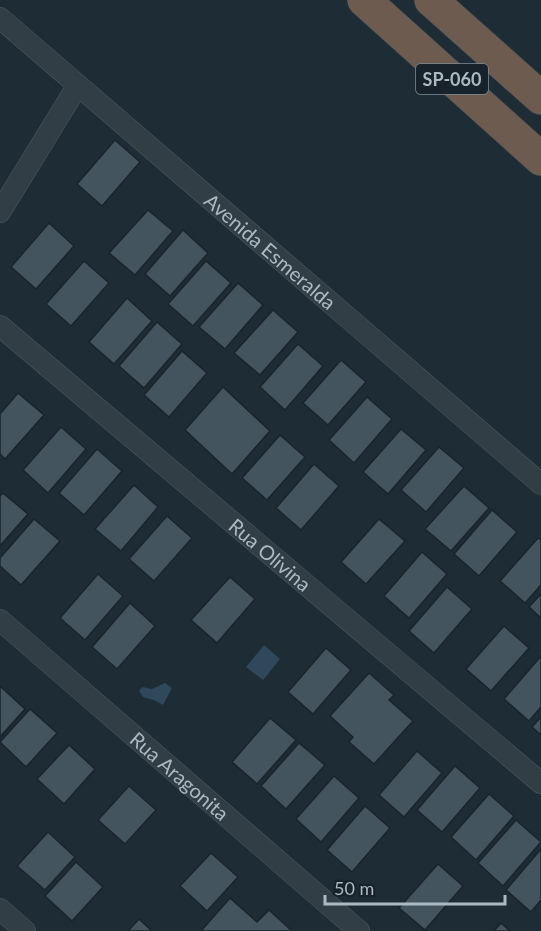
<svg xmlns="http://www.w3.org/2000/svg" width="541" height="931" font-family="Lato,sans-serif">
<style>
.water{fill:#2f495b}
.building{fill:#44545f;stroke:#19242c;stroke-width:1.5}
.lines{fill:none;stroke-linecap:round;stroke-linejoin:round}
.minor-casing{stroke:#4f5b64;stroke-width:22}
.motorway-casing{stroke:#3c4850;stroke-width:34}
.minor{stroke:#313e46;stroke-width:21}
.motorway{stroke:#6c5b4e;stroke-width:33}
.labels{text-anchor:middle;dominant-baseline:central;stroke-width:4.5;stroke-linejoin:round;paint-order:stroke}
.shield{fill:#17222a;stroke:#7f8c95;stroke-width:1.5}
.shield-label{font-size:18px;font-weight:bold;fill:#abb9c3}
.street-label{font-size:20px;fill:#abb9c3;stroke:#17222a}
</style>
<rect width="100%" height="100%" fill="#1e2c35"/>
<g class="water">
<path d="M264,645L280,659L263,680L246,667Z"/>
<path d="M165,683L172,688L163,705L154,700L143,697L139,691L142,687L152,689Z"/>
</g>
<g class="building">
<path d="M115,140L140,162L102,206L77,184Z"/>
<path d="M148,210L173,231L135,275L109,253Z"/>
<path d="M49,223L74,246L36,289L11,267Z"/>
<path d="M183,230L208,253L170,296L145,274Z"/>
<path d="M84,261L109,283L71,326L46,304Z"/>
<path d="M206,261L231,283L193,326L168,304Z"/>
<path d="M238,283L263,305L225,349L199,327Z"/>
<path d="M127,298L152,321L114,364L89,342Z"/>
<path d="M273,310L298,332L260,375L234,353Z"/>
<path d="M157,322L182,344L144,388L119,366Z"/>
<path d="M298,344L323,366L285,410L260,387Z"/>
<path d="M182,351L207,373L169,417L144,395Z"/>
<path d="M341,360L366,382L328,425L303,403Z"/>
<path d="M223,387L270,431L232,474L185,430Z"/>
<path d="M18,393L44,415L5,459L0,454V414Z"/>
<path d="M367,397L392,419L354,463L329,440Z"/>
<path d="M61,427L86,449L48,493L23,470Z"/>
<path d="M401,429L426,450L388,494L363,472Z"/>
<path d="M280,435L305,457L267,500L242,478Z"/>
<path d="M439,447L464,468L426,512L401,490Z"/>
<path d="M97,449L122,471L84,515L59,493Z"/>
<path d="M314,464L339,486L301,530L276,508Z"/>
<path d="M134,485L158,507L121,551L95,529Z"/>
<path d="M464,486L489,508L451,551L425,529Z"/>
<path d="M3,493L28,514L0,546V496Z"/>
<path d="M492,510L517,532L479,576L454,554Z"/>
<path d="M167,516L192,538L154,581L129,559Z"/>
<path d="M34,519L60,541L21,585L0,566V558Z"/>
<path d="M379,519L405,541L366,584L341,562Z"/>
<path d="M538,538L541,540V585L525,603L500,581Z"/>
<path d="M422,552L447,574L409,618L384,596Z"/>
<path d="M98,574L123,596L85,640L60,618Z"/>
<path d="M230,577L255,599L217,643L191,620Z"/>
<path d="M447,587L472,609L434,653L409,631Z"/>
<path d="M541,594V618L529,607Z"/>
<path d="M130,603L155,626L117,669L92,647Z"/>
<path d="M504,626L529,648L491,691L466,669Z"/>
<path d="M326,648L351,670L313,714L288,692Z"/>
<path d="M541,656V707L529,721L504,699Z"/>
<path d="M369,673L394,695L389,700L413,721L374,764L349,742L353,737L330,716Z"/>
<path d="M0,686L25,709L0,737Z"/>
<path d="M30,709L57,733L26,767L0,742Z"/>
<path d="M541,717V735L532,727Z"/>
<path d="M270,718L296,740L257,784L232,762Z"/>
<path d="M299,743L325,765L286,809L261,786Z"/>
<path d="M69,745L95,769L64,804L37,779Z"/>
<path d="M417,751L442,773L404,817L379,795Z"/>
<path d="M455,766L480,788L442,832L417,810Z"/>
<path d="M334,776L359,798L321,842L296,819Z"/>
<path d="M129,786L156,810L125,844L98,820Z"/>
<path d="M489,794L514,816L476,860L451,837Z"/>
<path d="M365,806L390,828L352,872L327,850Z"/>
<path d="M516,820L541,842L503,886L478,863Z"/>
<path d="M48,832L75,857L45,890L17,866Z"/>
<path d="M541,849V900L531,912L506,890Z"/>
<path d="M211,853L238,877L207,911L180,886Z"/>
<path d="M76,862L103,887L72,921L45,896Z"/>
<path d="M438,864L463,886L425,930L399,908Z"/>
<path d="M230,898L257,922L269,910L292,931H201Z"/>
<path d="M139,919L152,931H128Z"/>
<path d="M501,923L510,931H494Z"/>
</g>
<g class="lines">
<g class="minor-casing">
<g id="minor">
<path id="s1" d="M0,18L541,484"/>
<path d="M0,212L78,85"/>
<path id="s2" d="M0,326L541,783"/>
<path id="s3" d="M0,620L359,931"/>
<path d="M0,909L25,931"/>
</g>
</g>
<g class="motorway-casing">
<g id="motorway">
<path d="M364,0L541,159"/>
<path d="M431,0L541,98"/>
</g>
</g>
<use href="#minor" class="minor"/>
<use href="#motorway" class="motorway"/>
</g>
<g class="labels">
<rect class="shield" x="416" y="64" width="72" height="30" rx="4.5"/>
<g class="shield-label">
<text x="452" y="79">SP-060</text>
</g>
<g class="street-label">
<text stroke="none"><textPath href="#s1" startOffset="357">Avenida Esmeralda</textPath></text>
<text stroke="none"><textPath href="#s2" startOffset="354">Rua Olivina</textPath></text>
<text stroke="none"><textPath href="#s3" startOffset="238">Rua Aragonita</textPath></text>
</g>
</g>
<path d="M325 895v9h180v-9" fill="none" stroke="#abb9c3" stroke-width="3"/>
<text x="334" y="895" font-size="18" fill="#abb9c3" stroke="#17222a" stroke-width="4.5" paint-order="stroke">50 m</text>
</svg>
